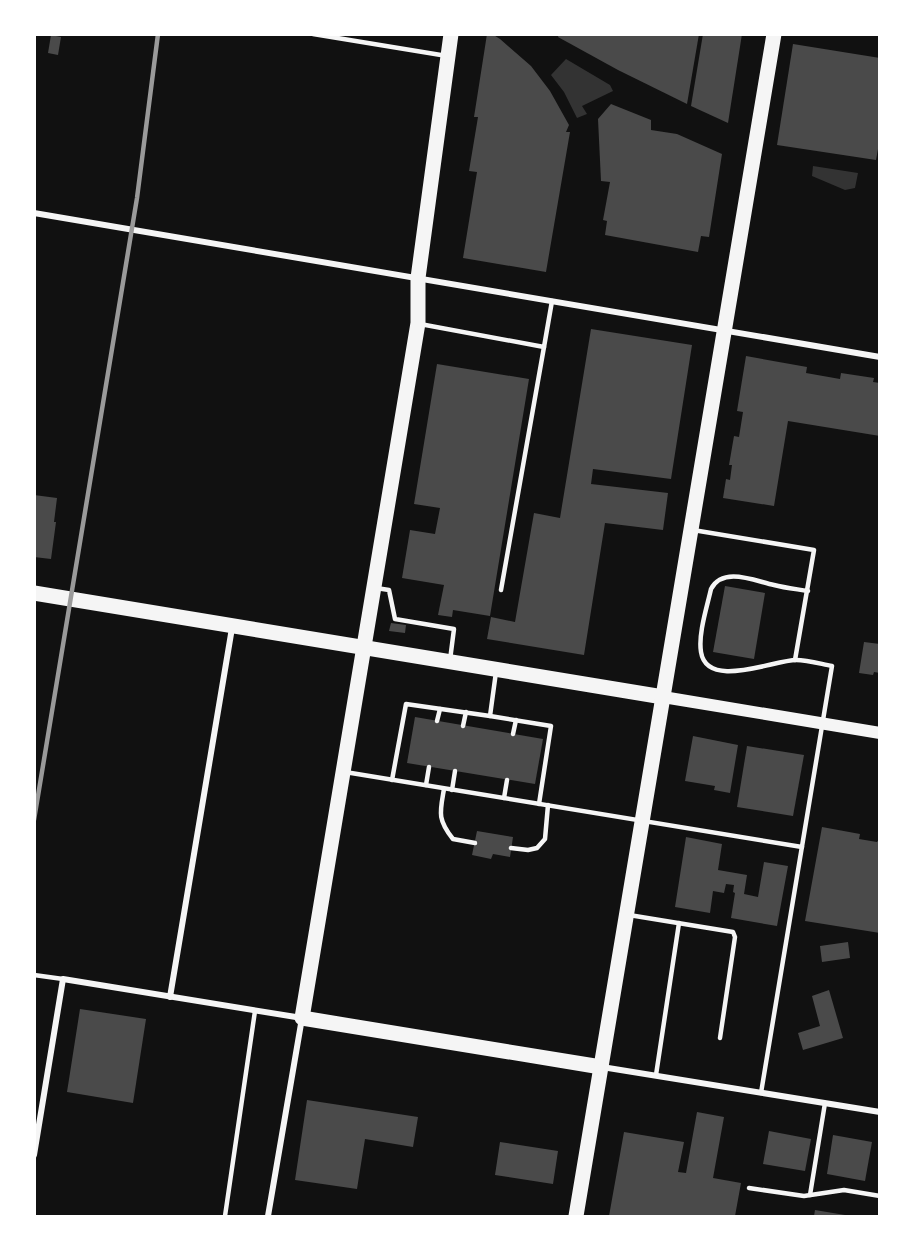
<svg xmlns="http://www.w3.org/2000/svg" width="914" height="1251" font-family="'Space Grotesk',sans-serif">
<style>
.water{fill:#333}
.building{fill:#4a4a4a}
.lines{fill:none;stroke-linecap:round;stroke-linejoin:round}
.service{stroke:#f5f5f5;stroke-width:4.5}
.minor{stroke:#f5f5f5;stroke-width:6}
.secondary{stroke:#f5f5f5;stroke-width:12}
.primary{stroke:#f5f5f5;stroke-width:15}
.rail{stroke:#9a9a9a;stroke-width:4.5}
</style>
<rect width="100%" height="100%" fill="#111"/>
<g class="water">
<path d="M566,59L610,85L613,91L582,106L587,114L577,118L564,92L551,75Z"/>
<path d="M813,166L858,173L855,188L845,190L812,176Z"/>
</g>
<g class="building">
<path d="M487,34H492L500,39L531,66L550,91L569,125L566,132H570L546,272L463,258L477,172L469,171L478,117H474Z"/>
<path d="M559,34H699L687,104L618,70L558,37Z"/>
<path d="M703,34H742L728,123L691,106Z"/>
<path d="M51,35L61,37L58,55L48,53Z"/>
<path d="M793,44L880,58V138L876,160L777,145Z"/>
<path d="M611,104L651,120V130L677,134L722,154L709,237L701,236L698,252L605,235L607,221L603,220L610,182L601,181L598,119Z"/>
<path d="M591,329L692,345L671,479L593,469L591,484L668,493L663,530L605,523L584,655L487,639L491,617L515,622L534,513L560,518Z"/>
<path d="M746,356L807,367L806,373L840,379L841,373L874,378L873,382L880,383V436L788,421L774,506L723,498L726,479L730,480L732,465H729L734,436L739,437L743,412L737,411Z"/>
<path d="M437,364L529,379L490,616L453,610L452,617L438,615L444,585L402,578L410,530L435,534L440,508L414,504Z"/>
<path d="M34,495L57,498L54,522H56L51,559L34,557Z"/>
<path d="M725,586L765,593L754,659L713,652Z"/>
<path d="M391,623L406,625L405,633L389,631Z"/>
<path d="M864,642L880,644V673L874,672L873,675L859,673Z"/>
<path d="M415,717L543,739L535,784L407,763Z"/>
<path d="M693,736L738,745L730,793L714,790L715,786L685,781Z"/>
<path d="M747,746L804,755L793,816L737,807Z"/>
<path d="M822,827L860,834L859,839L877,842L880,838V933L805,921Z"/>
<path d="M477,831L513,837L510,857L493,854L491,859L472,855Z"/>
<path d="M686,837L722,844L718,870L747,875L744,894L758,897L764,862L788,866L777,926L731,918L735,893L733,892L734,885L726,884L724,893L713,891L710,913L675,907Z"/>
<path d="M848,942L850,958L822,962L820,946Z"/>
<path d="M829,990L843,1038L803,1050L798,1033L820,1026L812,996Z"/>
<path d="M80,1009L146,1019L133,1103L67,1092Z"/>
<path d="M307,1100L418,1117L413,1147L365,1139L357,1189L295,1180Z"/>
<path d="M697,1112L724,1117L713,1178L741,1183L735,1216H609L624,1132L684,1142L678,1172L686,1173Z"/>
<path d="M769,1131L811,1139L805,1171L763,1164Z"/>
<path d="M833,1135L872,1142L865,1181L827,1174Z"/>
<path d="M500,1142L558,1151L553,1184L495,1175Z"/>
<path d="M815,1210L845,1215V1216H814Z"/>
</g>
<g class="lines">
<g class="service">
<path d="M313,34L447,56"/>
<path d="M420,324L544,347L552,301"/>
<path d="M693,530L814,550L795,660"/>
<path d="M376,588L389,590L395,619L454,629L450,660"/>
<path d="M501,590L544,347"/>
<path d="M490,716L551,726L539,804"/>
<path d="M437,721L440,709"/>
<path d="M463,726L466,712"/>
<path d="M513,734L516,720"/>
<path d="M345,772L802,847"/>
<path d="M392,780L406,704L490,716L496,672"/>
<path d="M426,785L429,767"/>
<path d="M444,789C440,812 437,819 453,839L475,843"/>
<path d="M452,790L455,771"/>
<path d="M504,798L507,780"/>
<path d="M511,848L528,850L537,848L545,839L548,805"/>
<path d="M629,915L733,932L735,937L720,1038"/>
<path d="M34,975L63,979"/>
<path d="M656,1075L679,923"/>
<path d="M761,1093L832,666C821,664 808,660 796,660C774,660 707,690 701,652C698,634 707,607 711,589C723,566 755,581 774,585C785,588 796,589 808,591"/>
<path d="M749,1188L804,1196L844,1190L880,1196"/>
<path d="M810,1195L825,1103"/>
<path d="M225,1216L255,1011"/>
</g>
<g class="minor">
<path d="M34,213L880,357"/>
<path d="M170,997L232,628"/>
<path d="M602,1067L880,1112"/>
<path d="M34,1155L63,979L302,1018L268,1216"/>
</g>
<path class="secondary" d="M663,697L880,733"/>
<g class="primary">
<path d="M451,34L418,278V323L302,1018L601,1067"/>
<path d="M34,593L663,697"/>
<path d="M576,1216L774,34"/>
</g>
<path class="rail" d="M34,820L137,198L158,34"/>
</g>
<rect width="914" height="1251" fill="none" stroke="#ffffff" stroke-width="72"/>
</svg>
